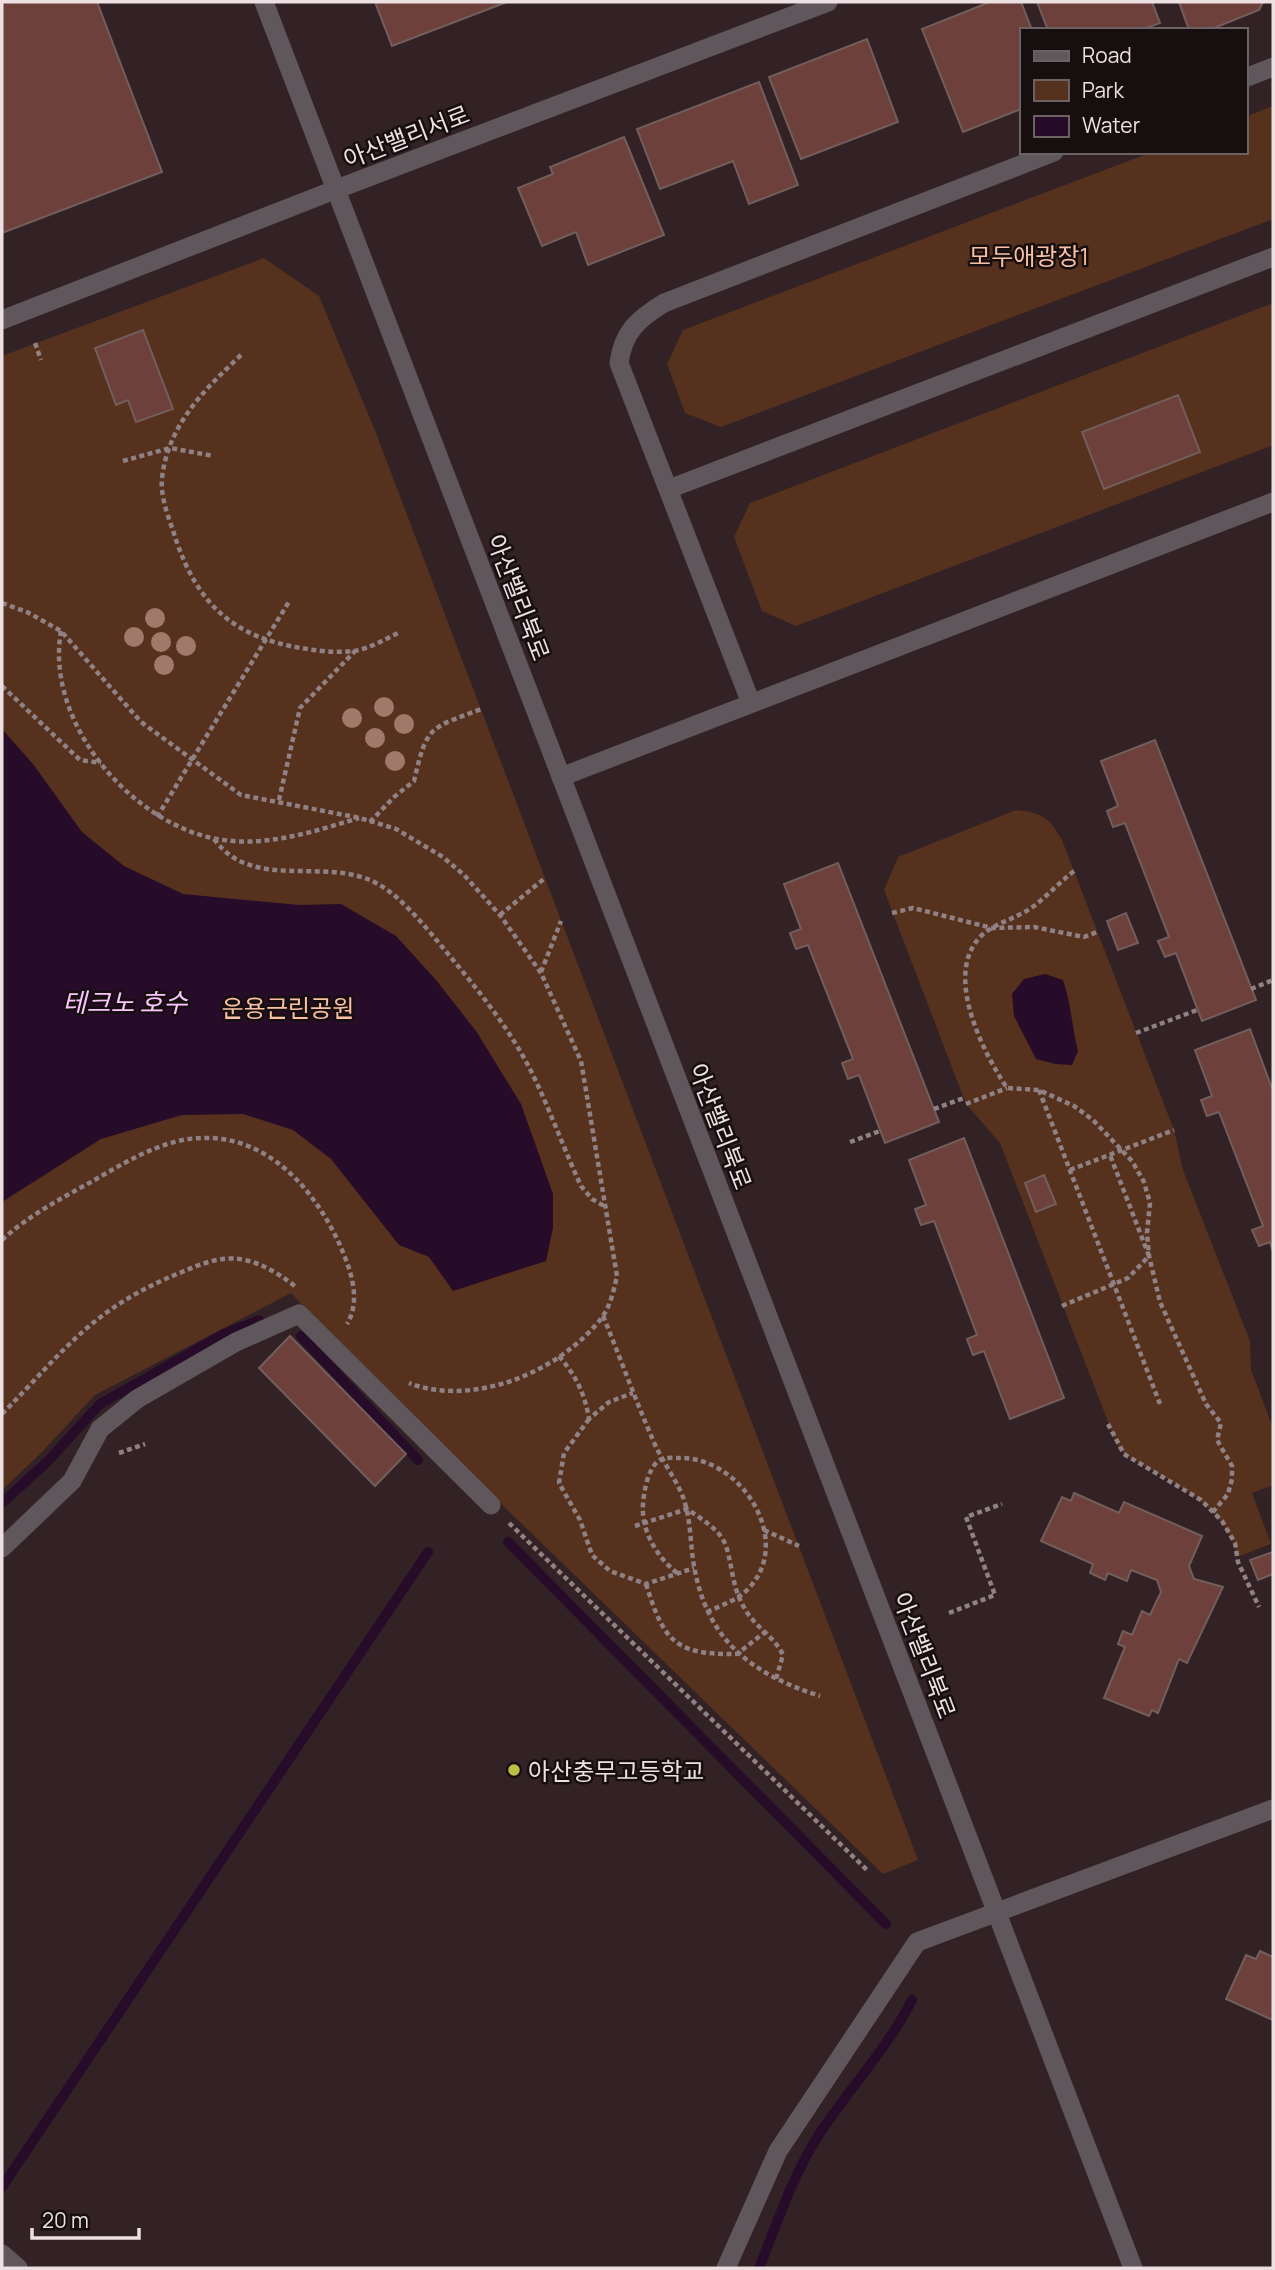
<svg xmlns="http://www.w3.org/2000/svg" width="1275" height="2270" font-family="Manrope,'Noto Sans KR',sans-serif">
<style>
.green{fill:#55311e}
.water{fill:#270c29}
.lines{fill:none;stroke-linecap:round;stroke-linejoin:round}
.stream{stroke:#270c29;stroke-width:10}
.building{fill:#6d403b;stroke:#725e5b;stroke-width:2}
.path{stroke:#908184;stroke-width:4.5;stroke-dasharray:5 3.5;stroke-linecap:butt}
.minor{stroke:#5f575b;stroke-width:19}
.tertiary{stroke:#5f575b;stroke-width:19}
.tree{fill:#a0796b}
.poi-dot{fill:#bcbf44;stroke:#160e0f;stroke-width:2.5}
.labels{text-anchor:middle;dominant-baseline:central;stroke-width:5;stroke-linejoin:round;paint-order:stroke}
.street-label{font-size:24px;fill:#ece0e2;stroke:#160e0f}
.park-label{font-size:24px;fill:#f9c0a4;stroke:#160e0f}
.poi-label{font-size:24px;fill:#ece0e2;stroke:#160e0f;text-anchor:start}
.water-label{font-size:26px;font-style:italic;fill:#fac5fe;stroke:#160e0f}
</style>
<rect width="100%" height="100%" fill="#332225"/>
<g class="green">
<path d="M1273,106V219L721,427L685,413L667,364L683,330L1152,152H1245V117Z"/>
<path d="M264,258L319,296L376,433L918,1860L883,1874L396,1402L291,1293L95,1395L40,1454L2,1490V356Z"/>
<path d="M1273,303V445L796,626L762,611L734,537L750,503Z"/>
<path d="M1016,810C1041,812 1050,818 1062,840L1174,1130L1183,1170L1250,1341L1251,1370L1273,1428V1485L1252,1493L1271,1544L1237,1557C1226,1502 1167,1481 1124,1454L1117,1445L1000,1143L966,1104L884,890L898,857Z"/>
</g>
<g class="water">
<path d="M2,729L33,764L82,832L124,866L183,894L299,905L341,904L396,936L436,980L476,1031L521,1104L553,1194V1228L546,1261L453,1291L429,1257L399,1245L331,1159L293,1130L243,1114L182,1115L101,1139L2,1202Z"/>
<path d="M1045,974L1063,980C1071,1003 1072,1027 1078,1051L1072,1065L1055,1064L1036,1059L1014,1016L1012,994L1024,979Z"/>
</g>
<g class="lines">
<g class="stream">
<path d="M301,1336L418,1460"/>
<path d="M2,1503L47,1462L100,1404L222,1335L259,1320"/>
<path d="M508,1542L886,1924"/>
<path d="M2,2187L428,1552"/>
<path d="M759,2268C777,2224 792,2177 818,2136C848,2090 887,2049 912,2000"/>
</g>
</g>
<g class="building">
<path d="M2,2H97L162,172L2,233Z"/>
<path d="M375,2H507L392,46Z"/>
<path d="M990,2H1021L1032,30H1021V109L963,132L922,29Z"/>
<path d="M1037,2H1152L1160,23L1141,30H1048Z"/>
<path d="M1179,2H1263L1259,10L1209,30H1189Z"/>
<path d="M867,39L898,122L801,159L769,77Z"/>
<path d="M759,82L798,185L749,204L733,161L660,189L637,129Z"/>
<path d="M624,137L664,235L588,265L576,232L542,246L518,188L553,174L550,167Z"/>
<path d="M143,330L173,409L136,422L128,400L116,405L95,348Z"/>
<path d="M1178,395L1200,452L1104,489L1082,432Z"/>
<path d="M1155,740L1256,1000L1202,1021L1176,953L1165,957L1158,941L1169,937L1125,823L1113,827L1107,811L1118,806L1101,761Z"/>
<path d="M838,863L939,1122L885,1143L859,1075L848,1079L842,1063L853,1059L808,945L796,949L790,933L801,929L784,884Z"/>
<path d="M1126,913L1138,943L1118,950L1107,921Z"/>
<path d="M1250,1029L1273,1091V1252L1270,1242L1259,1246L1252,1230L1263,1226L1219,1112L1207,1116L1201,1100L1212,1096L1195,1050Z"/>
<path d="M964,1138L1064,1398L1010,1419L984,1351L973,1355L967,1339L977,1335L934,1221L921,1225L915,1209L926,1205L909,1160Z"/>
<path d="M1044,1175L1056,1204L1036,1212L1025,1183Z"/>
<path d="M290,1336L406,1454L375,1486L259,1368Z"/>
<path d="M1074,1493L1119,1513L1124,1502L1202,1536L1189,1566L1194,1579L1223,1587L1187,1663L1179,1659L1158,1713L1152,1710L1149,1716L1104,1698L1125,1647L1118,1644L1123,1631L1132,1635L1142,1611L1150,1615L1161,1592L1157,1580L1131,1570L1127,1581L1108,1573L1105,1580L1090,1573L1093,1564L1041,1541L1062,1497L1071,1501Z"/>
<path d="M1273,1552V1574L1258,1580L1250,1560Z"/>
<path d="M1260,1951L1273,1957V2020L1226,1999L1246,1955L1256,1959Z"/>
</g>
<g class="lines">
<g class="path">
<path d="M35,343L41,360"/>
<path d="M241,355C204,390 168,425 162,478C160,499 170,520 176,540C198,604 233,637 301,648C318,651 336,653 354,651C369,649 385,639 398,633"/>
<path d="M123,461L170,448L214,456"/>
<path d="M2,603L27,612L61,631L141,722L241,795L360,818L396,829L443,857L464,875L500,915L541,973L581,1061L617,1276C614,1289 611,1304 603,1316C562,1371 474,1408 409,1383"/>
<path d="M61,631C45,720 127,819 212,838C262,849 312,832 359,818"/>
<path d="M2,686L80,760L101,763"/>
<path d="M279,800L300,708L355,651"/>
<path d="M157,817L290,600"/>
<path d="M370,822L394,797L414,781C427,725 429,729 481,709"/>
<path d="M214,839C253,893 327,855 378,884C401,897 422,923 439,943C473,984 508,1025 532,1073C550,1110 564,1149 581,1186L592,1199L604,1206"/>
<path d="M1074,871C1060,882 1048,895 1034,906C1018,918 997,922 982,935C942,973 983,1052 1007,1088L1039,1090L1074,1106L1093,1120L1132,1161L1144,1182L1150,1203L1147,1233L1149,1256L1160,1302L1206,1404L1221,1423L1217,1440L1232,1466V1479L1228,1494L1212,1513"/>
<path d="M892,913L913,908L992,928L1034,927L1084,937L1097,932"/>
<path d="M500,915L545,878"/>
<path d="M541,972L561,921"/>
<path d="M1251,989L1273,980"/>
<path d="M1136,1033L1197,1010"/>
<path d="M1039,1090L1160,1404"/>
<path d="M966,1104L1007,1088"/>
<path d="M934,1109L964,1098"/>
<path d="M850,1142L880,1131"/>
<path d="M1070,1170L1174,1130"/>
<path d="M2,1240C28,1216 60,1199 91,1182C119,1166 146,1149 178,1141C255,1124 309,1179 339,1243C350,1268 362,1299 347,1324"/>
<path d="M1062,1306L1128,1278L1149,1256L1110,1155"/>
<path d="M603,1316C620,1357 635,1399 653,1440C661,1460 675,1477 683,1497C691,1519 690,1543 694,1566C707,1640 751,1674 820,1696"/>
<path d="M559,1356C576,1376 585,1394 589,1419L609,1402L633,1393"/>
<path d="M2,1414C66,1349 92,1308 182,1272C203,1263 225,1254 249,1261C267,1266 282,1276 296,1287"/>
<path d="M589,1419L564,1453L559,1483L580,1520L592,1555L610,1571L646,1584L694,1568"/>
<path d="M1108,1424L1124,1454L1201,1500L1222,1521L1235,1543L1238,1562L1259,1607"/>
<path d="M119,1453L145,1444"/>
<path d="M509,1523L868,1871"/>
<path d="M635,1526L687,1509C701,1519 720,1529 726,1546C733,1568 732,1588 745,1609C755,1627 774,1636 783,1655L776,1679"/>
<path d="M764,1530L799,1546"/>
<path d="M677,1573C657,1557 641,1531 643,1504C644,1491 648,1467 660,1460C665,1457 674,1458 680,1458C741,1457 794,1540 749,1588C738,1600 722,1605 707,1612"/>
<path d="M646,1584C664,1641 674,1655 737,1654L765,1632"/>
<path d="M949,1613L995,1595L966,1517L1002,1504"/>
</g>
<g class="minor">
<path d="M1245,78L1273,67"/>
<path d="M337,189L828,2"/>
<path d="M669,489L1273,257"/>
<path d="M751,703L619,363C623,332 638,319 664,303L1054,152"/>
<path d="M2,1548L72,1481L100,1429L137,1399L236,1342L299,1314L491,1505"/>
<path d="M2,2254L18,2268"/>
<path d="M726,2268L778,2151L917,1942L1273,1809"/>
</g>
<g class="tertiary">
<path d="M264,2L1133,2268"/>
<path d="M2,320L337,189"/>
<path d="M561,777L1273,502"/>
</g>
</g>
<g class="tree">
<circle cx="155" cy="618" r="10"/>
<circle cx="134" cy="637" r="10"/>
<circle cx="161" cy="642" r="10"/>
<circle cx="186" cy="646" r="10"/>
<circle cx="164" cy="665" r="10"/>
<circle cx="384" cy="707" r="10"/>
<circle cx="352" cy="718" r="10"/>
<circle cx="404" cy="724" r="10"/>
<circle cx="375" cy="738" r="10"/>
<circle cx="395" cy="761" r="10"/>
</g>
<circle class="poi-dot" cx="514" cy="1770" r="7"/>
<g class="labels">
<g class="street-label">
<text transform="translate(406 136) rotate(-21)">아산밸리서로</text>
<text transform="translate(519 597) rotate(69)">아산밸리북로</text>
<text transform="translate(721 1126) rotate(69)">아산밸리북로</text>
<text transform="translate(925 1655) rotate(69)">아산밸리북로</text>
</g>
<g class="park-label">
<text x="1029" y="255">모두애광장1</text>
<text x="288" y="1007">운용근린공원</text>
</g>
<g class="poi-label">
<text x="528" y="1770">아산충무고등학교</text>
</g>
<g class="water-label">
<text x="125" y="1002">테크노 호수</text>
</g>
</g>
<rect width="1275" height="2270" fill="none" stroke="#ece0e2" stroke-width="7"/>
<rect x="1020" y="28" width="228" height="126" fill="#160e0f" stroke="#6c6263" stroke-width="2"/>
<rect x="1034" y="51" width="35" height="10" fill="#5f575b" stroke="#6c6263" stroke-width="2"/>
<text x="1082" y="63" font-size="21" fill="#ece0e2">Road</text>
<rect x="1034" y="80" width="35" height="21" fill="#55311e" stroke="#6c6263" stroke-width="2"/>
<text x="1082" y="98" font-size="21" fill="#ece0e2">Park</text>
<rect x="1034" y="116" width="35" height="21" fill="#270c29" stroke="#6c6263" stroke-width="2"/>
<text x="1082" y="133" font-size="21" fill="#ece0e2">Water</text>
<path d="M32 2228v10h107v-10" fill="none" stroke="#ece0e2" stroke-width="3.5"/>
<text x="42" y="2228" font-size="21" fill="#ece0e2" stroke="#160e0f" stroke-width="5" paint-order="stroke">20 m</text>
</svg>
